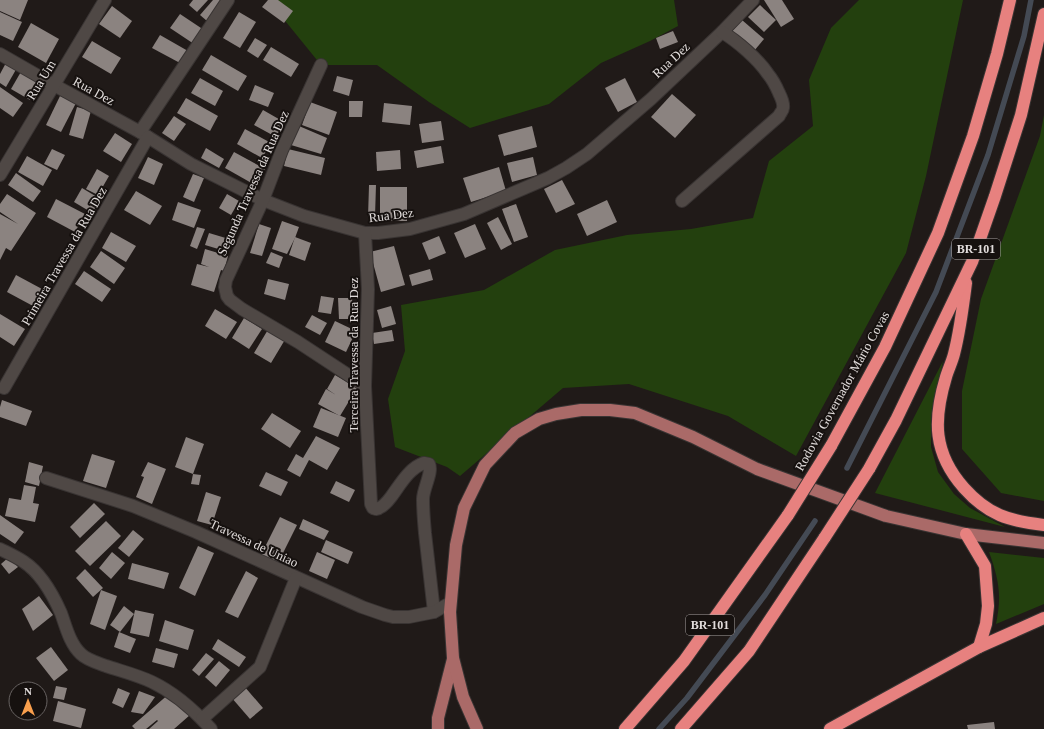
<svg xmlns="http://www.w3.org/2000/svg" width="1044" height="729" font-family="Georgia,serif">
<style>
.green{fill:#23400e}
.lines{fill:none;stroke-linecap:round;stroke-linejoin:round}
.stream{stroke:#444a54;stroke-width:5.5}
.building{fill:#8b8380}
.street-casing{stroke:#393433;stroke-width:14}
.primary-casing{stroke:#393433;stroke-width:14}
.highway-casing{stroke:#393433;stroke-width:14}
.street{stroke:#4f4845;stroke-width:12}
.primary{stroke:#aa6a68;stroke-width:12}
.highway{stroke:#e7817f;stroke-width:12}
.highway-bridge-casing{stroke:#393433;stroke-width:14;stroke-linecap:butt}
.highway-bridge{stroke:#e7817f;stroke-width:12}
.labels{text-anchor:middle;dominant-baseline:central;stroke-width:4;stroke-linejoin:round;paint-order:stroke}
.shield{fill:#16110f;stroke:#a49f9e;stroke-width:1}
.shield-label{font-size:12px;font-weight:bold;fill:#e1dcdb}
.street-label{font-size:13px;fill:#e1dcdb;stroke:#16110f}
</style>
<rect width="100%" height="100%" fill="#201a18"/>
<g class="green">
<path d="M277,0H674L678,26L650,41L601,63L549,104L470,128L429,102L377,65H321L282,17Z"/>
<path d="M859,0H963L926,176L906,253L796,456L728,416L629,384L563,388L460,476L447,467L395,447L388,399L405,351L401,305L484,290L555,250L627,235L691,229L753,218L769,161L813,126L809,80L831,28Z"/>
<path d="M1044,115V501L1001,493L962,449V391L981,299L1040,136Z"/>
<path d="M943,361L931,418V447L938,472L954,494L970,508L1005,527L875,493Z"/>
<path d="M989,552L1044,558V604L996,624C1002,595 999,580 989,552Z"/>
</g>
<g class="lines">
<g class="stream">
<path d="M847,468L936,292L988,155L1024,36L1031,0"/>
<path d="M659,729L687,698L765,595L815,521"/>
</g>
</g>
<g class="building">
<path d="M0,0H28L20,20L0,11Z"/>
<path d="M193,0H208L197,12L189,5Z"/>
<path d="M213,0H225L207,21L200,15Z"/>
<path d="M268,0H278L293,11L284,23L262,7Z"/>
<path d="M764,0H782L794,19L781,27Z"/>
<path d="M760,5L776,20L764,32L748,17Z"/>
<path d="M112,6L132,21L120,38L99,24Z"/>
<path d="M0,12L22,22L13,41L0,35Z"/>
<path d="M239,12L256,22L240,48L223,38Z"/>
<path d="M180,14L204,30L194,44L170,28Z"/>
<path d="M742,20L764,39L754,51L732,31Z"/>
<path d="M31,23L59,39L46,63L18,47Z"/>
<path d="M673,31L678,42L660,49L656,38Z"/>
<path d="M160,35L188,51L180,63L152,48Z"/>
<path d="M255,38L267,45L258,58L247,51Z"/>
<path d="M92,41L121,58L111,74L82,57Z"/>
<path d="M271,47L299,64L291,77L263,60Z"/>
<path d="M211,55L247,76L238,91L202,70Z"/>
<path d="M7,61L18,66L6,87L0,83V74Z"/>
<path d="M22,70L41,81L30,100L11,89Z"/>
<path d="M337,76L353,80L349,96L333,91Z"/>
<path d="M200,78L223,91L215,106L191,93Z"/>
<path d="M625,78L637,102L618,112L605,88Z"/>
<path d="M255,85L274,93L268,107L249,100Z"/>
<path d="M0,87L23,103L13,117L0,108Z"/>
<path d="M672,94L696,115L675,138L651,117Z"/>
<path d="M60,96L76,103L61,132L46,125Z"/>
<path d="M186,98L218,116L210,131L177,113Z"/>
<path d="M349,101H363L362,117H349Z"/>
<path d="M310,102L337,112L329,135L302,125Z"/>
<path d="M384,103L412,106L410,125L382,122Z"/>
<path d="M77,107L91,111L83,139L69,135Z"/>
<path d="M263,110L284,122L276,137L254,125Z"/>
<path d="M174,116L186,124L174,141L162,133Z"/>
<path d="M441,121L444,140L422,143L419,124Z"/>
<path d="M299,126L327,138L321,154L291,145Z"/>
<path d="M532,126L537,147L504,156L498,135Z"/>
<path d="M245,129L271,143L262,158L237,144Z"/>
<path d="M115,133L132,144L121,162L103,151Z"/>
<path d="M441,146L444,163L417,168L414,151Z"/>
<path d="M206,148L224,159L219,168L201,158Z"/>
<path d="M52,149L65,155L57,170L44,164Z"/>
<path d="M288,149L325,158L321,175L284,166Z"/>
<path d="M400,150L401,169L377,171L376,152Z"/>
<path d="M234,152L265,169L255,185L225,168Z"/>
<path d="M27,156L52,170L43,186L18,172Z"/>
<path d="M148,157L163,164L154,185L138,178Z"/>
<path d="M533,157L537,175L512,182L507,163Z"/>
<path d="M499,167L506,191L471,202L463,178Z"/>
<path d="M97,169L109,176L98,195L86,189Z"/>
<path d="M16,173L41,191L33,202L8,185Z"/>
<path d="M193,174L204,178L194,202L183,197Z"/>
<path d="M562,180L575,204L556,213L544,189Z"/>
<path d="M369,185H376L375,216L368,217Z"/>
<rect x="380" y="187" width="27" height="34"/>
<path d="M82,188L102,200L94,214L74,202Z"/>
<path d="M136,191L162,206L150,225L124,210Z"/>
<path d="M7,194L36,213L11,251L6,248L0,260V214L18,224L0,212V204Z"/>
<path d="M227,194L239,201L231,215L219,208Z"/>
<path d="M56,199L85,214L75,232L47,217Z"/>
<path d="M607,200L617,222L587,236L577,214Z"/>
<path d="M178,202L201,210L194,228L172,220Z"/>
<path d="M516,204L528,237L514,242L502,209Z"/>
<path d="M498,217L512,244L501,250L487,223Z"/>
<path d="M282,221L299,227L295,238L287,254L272,249Z"/>
<path d="M259,224L271,228L262,256L250,253Z"/>
<path d="M475,224L486,249L465,258L454,233Z"/>
<path d="M197,227L205,229L197,249L190,246Z"/>
<path d="M111,232L136,246L126,262L102,248Z"/>
<path d="M209,233L229,239L225,251L205,245Z"/>
<path d="M439,236L446,253L429,260L422,243Z"/>
<path d="M295,237L311,243L305,261L289,255Z"/>
<path d="M394,246L405,285L381,292L370,252Z"/>
<path d="M205,249L228,256L224,271L221,270L214,292L191,285L197,264L209,267L201,264Z"/>
<path d="M101,251L125,268L114,284L90,267Z"/>
<path d="M271,252L283,257L279,268L266,263Z"/>
<path d="M430,269L433,280L412,286L409,275Z"/>
<path d="M84,271L111,289L102,302L75,284Z"/>
<path d="M16,275L42,289L33,306L7,292Z"/>
<path d="M268,279L289,284L285,300L264,294Z"/>
<path d="M321,296L334,298L331,314L318,312Z"/>
<path d="M338,298H352L353,319H339Z"/>
<path d="M391,306L396,324L382,328L377,310Z"/>
<path d="M215,309L237,322L226,339L205,326Z"/>
<path d="M0,314L25,329L14,346L0,337Z"/>
<path d="M312,315L327,323L320,335L305,327Z"/>
<path d="M244,318L262,329L249,349L232,338Z"/>
<path d="M335,321L356,331L346,352L325,342Z"/>
<path d="M269,328L286,338L271,363L254,353Z"/>
<path d="M392,330L394,341L374,344L372,333Z"/>
<path d="M335,375L357,388L340,416L318,404L326,389L336,395L327,389Z"/>
<path d="M2,400L32,411L26,426L0,417V407Z"/>
<path d="M321,408L346,418L338,437L313,427Z"/>
<path d="M272,413L301,431L290,448L261,429Z"/>
<path d="M316,436L340,448L327,470L309,460L300,477L287,470L296,454L303,458Z"/>
<path d="M186,437L204,444L193,474L175,467Z"/>
<path d="M92,454L115,461L106,488L83,481Z"/>
<path d="M29,462L43,466L39,486L25,482Z"/>
<path d="M148,462L166,469L152,504L136,497L144,477L141,476Z"/>
<path d="M266,472L288,482L281,496L259,486Z"/>
<path d="M193,474L201,475L199,485L191,484Z"/>
<path d="M336,481L355,490L349,502L330,493Z"/>
<path d="M24,485L36,487L33,503L39,504L35,522L5,516L9,498L21,500Z"/>
<path d="M206,492L221,497L212,525L197,521Z"/>
<path d="M94,503L105,514L80,538L70,527Z"/>
<path d="M0,515L24,532L15,544L0,534Z"/>
<path d="M280,517L297,525L277,565L260,557Z"/>
<path d="M303,519L329,531L324,540L299,529Z"/>
<path d="M106,521L121,536L90,566L75,551Z"/>
<path d="M133,530L144,539L129,557L118,548Z"/>
<path d="M326,540L353,552L348,564L321,552Z"/>
<path d="M198,546L214,553L195,596L179,588Z"/>
<path d="M112,552L125,563L111,579L99,568Z"/>
<path d="M317,552L335,560L327,579L309,571Z"/>
<path d="M9,557L18,567L9,574L1,564Z"/>
<path d="M132,563L169,573L164,589L128,579Z"/>
<path d="M85,569L103,588L93,597L76,578Z"/>
<path d="M246,571L258,578L238,618L225,612Z"/>
<path d="M101,590L117,596L105,630L90,624Z"/>
<path d="M39,596L53,615L33,631L22,609Z"/>
<path d="M124,606L134,614L120,632L110,625Z"/>
<path d="M135,610L154,614L149,637L130,633Z"/>
<path d="M165,620L194,630L188,650L159,641Z"/>
<path d="M119,632L136,639L130,653L114,647Z"/>
<path d="M218,639L246,657L239,667L212,649Z"/>
<path d="M51,647L68,670L54,681L36,658Z"/>
<path d="M156,648L178,654L174,668L152,662Z"/>
<path d="M206,653L214,659L199,676L192,670Z"/>
<path d="M219,661L230,670L216,687L205,677Z"/>
<path d="M56,686L67,688L64,700L53,698Z"/>
<path d="M244,686L263,708L250,719L231,697Z"/>
<path d="M118,688L130,693L123,708L112,703Z"/>
<path d="M139,691L155,697L143,714L131,712Z"/>
<path d="M170,693L190,715L174,729H149L158,721L157,720L146,729H135L132,726Z"/>
<path d="M58,701L86,709L81,728L53,721Z"/>
<path d="M994,722L995,729H968L967,725Z"/>
</g>
<g class="lines">
<g class="street-casing">
<g id="street">
<path d="M0,54L54,85L140,132L191,164L263,200L304,216L365,233H378L410,229L464,214L548,178L566,168L587,154L651,99L722,32L753,0"/>
<path d="M321,65L282,150L263,200L226,280L225,287L227,296L230,300L242,309L298,342L365,386"/>
<path d="M140,132L228,0"/>
<path d="M0,175L105,0"/>
<path d="M682,201L779,116C780,113 783,111 783,108C784,103 781,97 779,93C776,86 773,80 768,74C758,59 737,41 722,32"/>
<path d="M365,233L368,289L365,386L371,504L373,508C376,509 377,510 379,508C384,506 388,501 391,497C400,485 409,468 424,463L429,464C433,472 423,489 423,499C423,510 424,522 425,533C428,559 431,586 434,612"/>
<path d="M4,388L148,137"/>
<path d="M46,478L133,506L196,532L362,607L385,615L393,617H409L434,612L450,603"/>
<path d="M0,549C8,553 17,557 24,562C41,573 53,595 61,613C66,627 70,644 81,654C87,660 98,663 106,666C121,671 137,675 152,682C175,693 194,710 211,729"/>
<path d="M202,719L260,667L296,578"/>
</g>
</g>
<g class="primary-casing">
<g id="primary">
<path d="M438,729V718L453,659"/>
<path d="M477,729L463,697L453,658L450,612L456,545L464,508L485,465L515,433L539,419L556,414L581,410H610L635,413L693,437L757,469L886,516L966,534L1044,543"/>
</g>
</g>
<g class="highway-casing">
<g id="highway">
<path d="M966,283C963,307 960,331 954,354C952,362 948,370 946,377C933,420 933,453 964,488C988,515 1009,521 1044,525"/>
<path d="M831,446L885,347L938,233L973,136L997,54L1010,0"/>
<path d="M869,469L896,420L972,262L995,196L1021,115L1044,14"/>
<path d="M966,534L985,566L988,606L986,624L979,647"/>
<path d="M625,729L684,661L788,515"/>
<path d="M681,729L749,651L825,537"/>
<path d="M830,729L979,647L1044,618"/>
</g>
</g>
<use href="#street" class="street"/>
<use href="#primary" class="primary"/>
<use href="#highway" class="highway"/>
<g class="highway-bridge-casing">
<g id="highway-bridge">
<path d="M788,515L831,446"/>
<path d="M825,537L869,469"/>
</g>
</g>
<use href="#highway-bridge" class="highway-bridge"/>
</g>
<g class="labels">
<g class="shield">
<rect x="952" y="239" width="48" height="20" rx="3"/>
<rect x="686" y="615" width="48" height="20" rx="3"/>
</g>
<g class="shield-label">
<text x="976" y="249">BR-101</text>
<text x="710" y="625">BR-101</text>
</g>
<g class="street-label">
<text transform="translate(671 60) rotate(-43)">Rua Dez</text>
<text transform="translate(41 80) rotate(-59)">Rua Um</text>
<text transform="translate(94 91) rotate(29)">Rua Dez</text>
<text transform="translate(253 183) rotate(-66)">Segunda Travessa da Rua Dez</text>
<text transform="translate(391 215) rotate(-7)">Rua Dez</text>
<text transform="translate(64 256) rotate(-60)">Primeira Travessa da Rua Dez</text>
<text transform="translate(353 355) rotate(-90)">Terceira Travessa da Rua Dez</text>
<text transform="translate(842 391) rotate(-61)">Rodovia Governador Mário Covas</text>
<text transform="translate(254 543) rotate(25)">Travessa de Uniao</text>
</g>
</g>
<g transform="translate(28 701)"><circle r="19" fill="#16110f" stroke="#676261"/>
<path d="M0-3L7 15L0 10L-7 15Z" fill="#f99f4d"/>
<text y="-6" font-size="11" font-weight="bold" text-anchor="middle" fill="#e1dcdb">N</text>
</g>
</svg>
